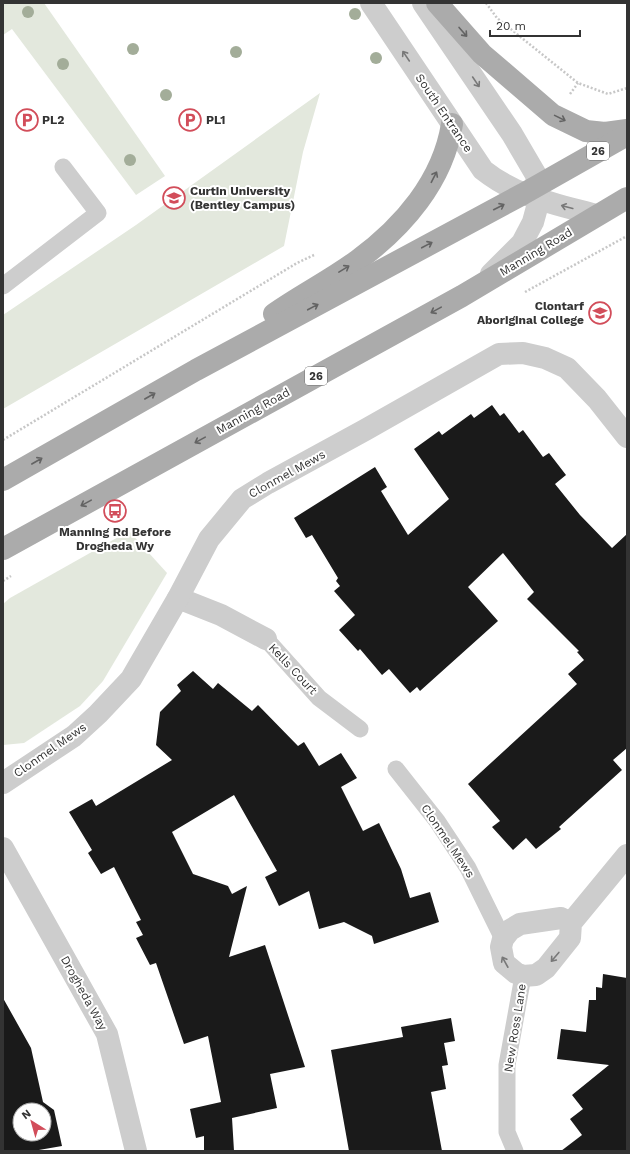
<svg xmlns="http://www.w3.org/2000/svg" width="630" height="1154" font-family="'Work Sans',sans-serif">
<style>
.green{fill:#e3e8dd}
.building{fill:#1a1a1a;fill-rule:evenodd}
.lines{fill:none;stroke-linecap:round;stroke-linejoin:round}
.path{stroke:#c7c7c7;stroke-width:2.5;stroke-dasharray:2 2;stroke-linecap:butt}
.service{stroke:#cdcdcd;stroke-width:17}
.minor{stroke:#cdcdcd;stroke-width:22}
.primary{stroke:#ababab;stroke-width:22}
.tree{fill:#a3ad99}
.oneway{stroke:#636363}
.oneway2{stroke:#787878}
.labels{text-anchor:middle;dominant-baseline:central;stroke-width:4;stroke-linejoin:round;paint-order:stroke}
.shield{fill:#fff;stroke:#707070;stroke-width:1}
.shield-label{font-size:11px;font-weight:bold;fill:#333}
.street-label{font-size:12px;fill:#333;stroke:#fff}
.poi-label{font-size:12px;font-weight:bold;fill:#333;stroke:#fff;text-anchor:start}
</style>
<rect width="100%" height="100%" fill="#fff"/>
<g class="green">
<path d="M3,3H44L165,176L136,195L12,29L3,35Z"/>
<path d="M320,93L303,152L284,246L3,409V315L136,225Z"/>
<path d="M129,531L167,573L103,681L80,706L24,743L3,745V604L10,598Z"/>
</g>
<g class="building">
<path d="M492,405L500,416L504,413L519,433L523,430L543,457L549,453L566,475L555,484L580,515L612,548L627,534V748L613,760L622,770L559,827L561,829L536,849L526,838L513,850L492,827L500,821L468,784L577,684L568,674L584,660L577,652L579,651L527,599L534,592L503,553L468,587L498,621L420,691L417,687L410,693L389,669L382,675L360,649L358,651L339,630L355,615L334,591L340,586L336,581L338,578L312,535L306,538L294,518L375,467L387,487L381,491L408,535L449,499L414,449L439,431L442,435L471,414L474,418Z"/>
<path d="M193,671L213,689L218,683L252,711L258,705L298,746L304,742L319,766L341,753L357,778L341,787L363,831L379,823L401,869L410,898L430,892L439,922L374,944L372,936L344,922L319,929L309,891L279,906L265,877L277,871L234,795L172,832L193,874L228,886L232,894L247,886L229,957L265,945L305,1067L270,1074L277,1108L232,1118L234,1151H204V1136L196,1138L190,1109L221,1102L208,1036L184,1044L156,963L150,965L136,938L143,935L136,922L141,920L114,867L101,874L88,853L92,850L69,812L92,799L96,806L172,760L156,745L160,712L181,691L177,685Z"/>
<path d="M603,974L627,978V1151H561L582,1135L570,1119L583,1109L572,1095L609,1065L557,1059L561,1029L586,1032L589,1000H596V987L602,988Z"/>
<path d="M3,998L31,1048L43,1102L54,1110L62,1146L33,1151H3ZM20,1110H44V1134H20Z"/>
<path d="M451,1018L455,1041L444,1043L448,1065L442,1066L446,1089L431,1092L442,1151H349L331,1050L403,1037L401,1027Z"/>
</g>
<g class="lines">
<g class="path">
<path d="M486,3L497,18L578,83L608,94L627,88"/>
<path d="M570,94L578,83"/>
<path d="M525,292L627,236"/>
<path d="M3,440L297,263L314,255"/>
<path d="M3,581L11,576"/>
</g>
<g class="service">
<path d="M3,286L98,213L63,167"/>
<path d="M266,639L319,698L360,729"/>
<path d="M396,769L437,821L468,868L503,939"/>
<path d="M515,1151L507,1132V1065L523,976"/>
</g>
<g class="minor">
<path d="M371,3L483,170C517,197 555,204 596,215"/>
<path d="M423,3L512,134L536,175L539,200L533,222L522,243L491,274"/>
<path d="M178,598L221,615L266,639"/>
<path d="M3,783L74,736L98,714L131,679L178,598L209,539L242,499L268,483L365,430L499,354L523,353L545,358L567,368L597,399L627,437"/>
<path d="M3,848L107,1034L136,1151"/>
<path d="M571,923L561,918L520,924L510,930L503,939L501,947L504,963L516,973L523,976L536,975L546,968L570,938L571,923L627,855"/>
</g>
<g class="primary">
<path d="M437,3L482,54L553,115L586,131L605,133L627,130"/>
<path d="M274,314C301,295 331,280 358,260C403,227 443,181 452,124"/>
<path d="M3,480L196,370L523,194L627,135"/>
<path d="M3,549L462,296L627,198"/>
</g>
</g>
<g class="tree">
<circle cx="28" cy="12" r="6"/>
<circle cx="355" cy="14" r="6"/>
<circle cx="133" cy="49" r="6"/>
<circle cx="236" cy="52" r="6"/>
<circle cx="376" cy="58" r="6"/>
<circle cx="63" cy="64" r="6"/>
<circle cx="166" cy="95" r="6"/>
<circle cx="130" cy="160" r="6"/>
</g>
<defs><path id="oneway-shaft" d="M-6 0H5M1.5-3L5.5 0L1.5 3" fill="none" stroke-width="1.6" stroke-linecap="round" stroke-linejoin="round"/></defs>
<g class="oneway">
<use href="#oneway-shaft" transform="translate(463 32) rotate(49)"/>
<use href="#oneway-shaft" transform="translate(560 118) rotate(26)"/>
<use href="#oneway-shaft" transform="translate(434 177) rotate(-63)"/>
<use href="#oneway-shaft" transform="translate(499 207) rotate(-27)"/>
<use href="#oneway-shaft" transform="translate(427 245) rotate(-28)"/>
<use href="#oneway-shaft" transform="translate(344 269) rotate(-31)"/>
<use href="#oneway-shaft" transform="translate(313 307) rotate(-28)"/>
<use href="#oneway-shaft" transform="translate(436 310) rotate(151)"/>
<use href="#oneway-shaft" transform="translate(150 396) rotate(-30)"/>
<use href="#oneway-shaft" transform="translate(200 440) rotate(151)"/>
<use href="#oneway-shaft" transform="translate(37 461) rotate(-30)"/>
<use href="#oneway-shaft" transform="translate(86 503) rotate(151)"/>
</g>
<g class="oneway2">
<use href="#oneway-shaft" transform="translate(406 56) rotate(-124)"/>
<use href="#oneway-shaft" transform="translate(476 82) rotate(56)"/>
<use href="#oneway-shaft" transform="translate(567 207) rotate(-165)"/>
<use href="#oneway-shaft" transform="translate(555 957) rotate(130)"/>
<use href="#oneway-shaft" transform="translate(505 962) rotate(-119)"/>
</g>
<defs>
<g id="parking-ring" transform="scale(1.15)"><circle r="9.5" fill="#fff" stroke="#d24d5a" stroke-width="1.5"/><path d="M-3.5-5.5H1a3.5 3.5 0 0 1 0 7H-1V5.5H-3.5ZM-1-3.4V-.6H.8a1.4 1.4 0 0 0 0-2.8Z" fill="#d24d5a"/></g>
<g id="university-ring" transform="scale(1.15)"><circle r="9.5" fill="#fff" stroke="#d24d5a" stroke-width="1.5"/><path d="M0-5L7-2L0 1L-7-2ZM-4 1L0 2.5L4 1V4Q0 6-4 4Z" fill="#d24d5a"/></g>
<g id="school-ring" transform="scale(1.15)"><circle r="9.5" fill="#fff" stroke="#d24d5a" stroke-width="1.5"/><path d="M0-5L7-2L0 1L-7-2ZM-4 1L0 2.5L4 1V4Q0 6-4 4Z" fill="#d24d5a"/></g>
<g id="bus-ring" transform="scale(1.15)"><circle r="9.5" fill="#fff" stroke="#d24d5a" stroke-width="1.5"/><path d="M-5-6H5V4H4V6H2V4H-2V6H-4V4H-5ZM-3.5-4V0h7V-4ZM-3.5 1.2v1.5H-2V1.2ZM2 1.2v1.5H3.5V1.2Z" fill="#d24d5a"/></g>
</defs>
<g fill-rule="evenodd">
<use href="#parking-ring" x="27" y="120"/>
<use href="#parking-ring" x="190" y="120"/>
<use href="#university-ring" x="174" y="198"/>
<use href="#school-ring" x="600" y="313"/>
<use href="#bus-ring" x="115" y="511"/>
</g>
<g class="labels">
<g class="shield">
<rect x="587" y="142" width="22" height="18" rx="3"/>
<rect x="305" y="367" width="22" height="18" rx="3"/>
</g>
<g class="shield-label">
<text x="598" y="151">26</text>
<text x="316" y="376">26</text>
</g>
<g class="street-label">
<text transform="translate(444 113) rotate(56)">South Entrance</text>
<text transform="translate(536 252) rotate(-31)">Manning Road</text>
<text transform="translate(253 411) rotate(-29)">Manning Road</text>
<text transform="translate(287 474) rotate(-29)">Clonmel Mews</text>
<text transform="translate(293 669) rotate(47)">Kells Court</text>
<text transform="translate(50 750) rotate(-35)">Clonmel Mews</text>
<text transform="translate(448 841) rotate(56)">Clonmel Mews</text>
<text transform="translate(84 993) rotate(61)">Drogheda Way</text>
<text transform="translate(515 1028) rotate(-81)">New Ross Lane</text>
</g>
<g class="poi-label">
<text x="42" y="120">PL2</text>
<text x="206" y="120">PL1</text>
<text x="190" y="191">Curtin University<tspan x="190" dy="14">(Bentley Campus)</tspan></text>
<text x="584" y="306" text-anchor="end">Clontarf<tspan x="584" dy="14">Aboriginal College</tspan></text>
<text x="115" y="532" text-anchor="middle">Manning Rd Before<tspan x="115" dy="14">Drogheda Wy</tspan></text>
</g>
</g>
<rect width="630" height="1154" fill="none" stroke="#333333" stroke-width="8"/>
<g transform="translate(32 1122) rotate(323)"><circle r="19" fill="#ffffff" stroke="#adadad"/>
<path d="M0-3L7 15L0 10L-7 15Z" fill="#d24d5a"/>
<text y="-6" font-size="11" font-weight="bold" text-anchor="middle" fill="#333333">N</text>
</g>
<path d="M490 30v6h90v-6" fill="none" stroke="#333333" stroke-width="2"/>
<text x="496" y="30" font-size="12" fill="#333333" stroke="#ffffff" stroke-width="3" paint-order="stroke">20 m</text>
</svg>
